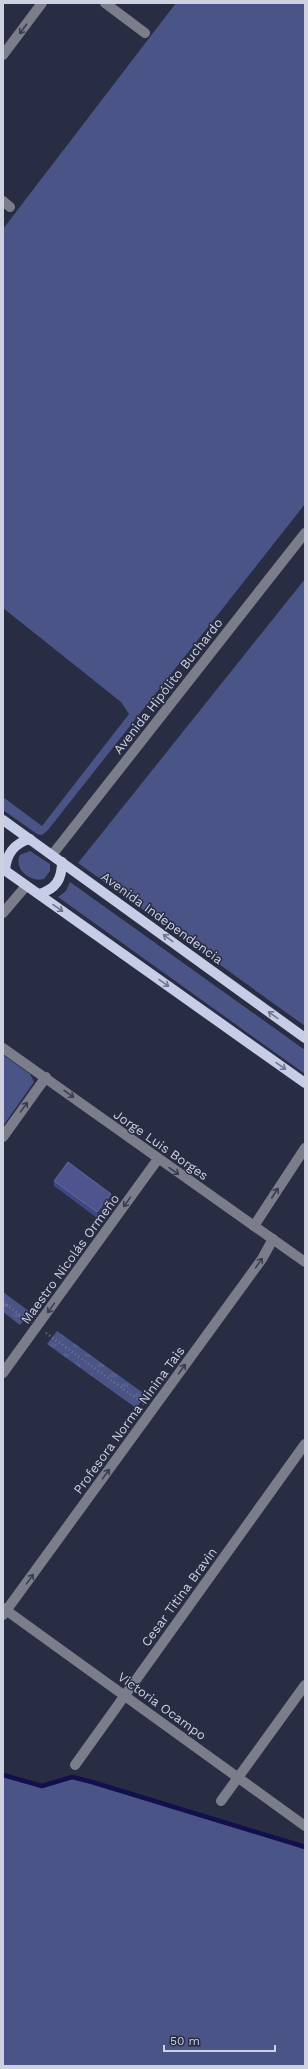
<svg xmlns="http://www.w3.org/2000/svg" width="308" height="2069" font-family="'Work Sans',sans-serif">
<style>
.grass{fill:#4a5486}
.park{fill:url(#park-tufts)}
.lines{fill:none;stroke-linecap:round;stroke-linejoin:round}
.stream{stroke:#110f4d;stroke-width:4.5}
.path{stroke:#717589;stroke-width:2.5;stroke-dasharray:1 3;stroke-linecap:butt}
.minor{stroke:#7b7e8a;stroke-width:10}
.major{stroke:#c7cde6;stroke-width:10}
.wall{fill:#3f4684}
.shaded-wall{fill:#2f3666}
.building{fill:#4e558e;stroke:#62699b}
.oneway{stroke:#393d52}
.oneway2{stroke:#70758d}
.labels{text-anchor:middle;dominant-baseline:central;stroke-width:3;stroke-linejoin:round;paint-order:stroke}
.street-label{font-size:13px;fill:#cdd1e0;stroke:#282d44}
</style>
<defs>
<pattern id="park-tufts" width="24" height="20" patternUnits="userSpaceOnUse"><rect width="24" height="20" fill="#4a5486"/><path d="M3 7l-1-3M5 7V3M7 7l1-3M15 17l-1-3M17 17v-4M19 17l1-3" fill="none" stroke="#636c97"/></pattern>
</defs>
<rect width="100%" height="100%" fill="#282d44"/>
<g class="grass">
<path d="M176,3H305V504L48,830L42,835L37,834L3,810V797L42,826L129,714L121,702L3,608V229Z"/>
<path d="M305,579V1026L78,863Z"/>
<path d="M30,851L50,864V871L44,879C31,883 13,869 20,855Z"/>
<path d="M70,882L305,1050V1074L58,897L66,891Z"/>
<path d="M3,1055L30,1074L34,1082L3,1126Z"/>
<path d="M3,1774L42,1786L72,1777L298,1845L305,1850V2066H3Z"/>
</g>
<g class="park">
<path d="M3,1292L30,1312L20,1325L3,1312Z"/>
<path d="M57,1331L146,1395L136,1408L47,1344Z"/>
</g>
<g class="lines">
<path class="stream" d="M3,1775L42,1786L72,1777L92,1782L305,1847"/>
<g class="path">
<path d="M3,1302L27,1320"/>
<path d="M46,1333L144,1404"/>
</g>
<g class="minor">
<path d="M105,3L145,33"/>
<path d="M3,55L42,3"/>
<path d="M3,201L10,207"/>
<path d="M52,855L305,533"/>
<path d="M3,913L26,886"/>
<path d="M3,1048L305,1262"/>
<path d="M3,1137L46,1077"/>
<path d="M254,1226L305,1148"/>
<path d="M3,1373L158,1159"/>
<path d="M3,1608L305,1826"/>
<path d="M3,1615L262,1259L273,1239"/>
<path d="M75,1765L305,1444"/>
<path d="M221,1801L305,1685"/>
</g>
<g class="major">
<path d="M3,820L305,1038"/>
<path d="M3,869L305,1083"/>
<path d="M5,871C6,855 14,843 30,839"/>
<path d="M39,894C56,889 62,879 62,862"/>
</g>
</g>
<path class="wall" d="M54,1181L111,1199L97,1218L54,1186Z"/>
<path class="shaded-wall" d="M111,1194V1199L97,1218V1212Z"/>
<path class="building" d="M68,1162L111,1194L97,1212L54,1181Z"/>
<defs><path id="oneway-shaft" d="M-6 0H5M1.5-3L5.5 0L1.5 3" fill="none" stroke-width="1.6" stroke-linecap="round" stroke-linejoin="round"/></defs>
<g class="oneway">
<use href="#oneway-shaft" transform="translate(23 29) rotate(127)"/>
<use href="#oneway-shaft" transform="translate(69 1094) rotate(36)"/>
<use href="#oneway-shaft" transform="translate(24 1107) rotate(-54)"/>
<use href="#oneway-shaft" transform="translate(174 1171) rotate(35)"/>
<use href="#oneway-shaft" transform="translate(275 1193) rotate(-57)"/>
<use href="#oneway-shaft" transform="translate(127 1202) rotate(126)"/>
<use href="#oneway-shaft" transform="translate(259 1263) rotate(-55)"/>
<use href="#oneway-shaft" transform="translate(51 1308) rotate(126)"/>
<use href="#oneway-shaft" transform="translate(182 1369) rotate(-54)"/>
<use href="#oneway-shaft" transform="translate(106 1474) rotate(-54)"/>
<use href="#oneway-shaft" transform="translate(30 1579) rotate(-54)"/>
</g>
<g class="oneway2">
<use href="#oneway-shaft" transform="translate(58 908) rotate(35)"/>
<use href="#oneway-shaft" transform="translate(168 938) rotate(-144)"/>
<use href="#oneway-shaft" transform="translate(164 983) rotate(35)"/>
<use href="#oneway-shaft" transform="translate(273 1015) rotate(-144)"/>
<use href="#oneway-shaft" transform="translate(281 1066) rotate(35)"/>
</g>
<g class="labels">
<g class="street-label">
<text transform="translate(168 686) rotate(-52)">Avenida Hipólito Buchardo</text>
<text transform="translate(162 918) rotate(36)">Avenida Independencia</text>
<text transform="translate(161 1145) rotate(35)">Jorge Luis Borges</text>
<text transform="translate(70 1259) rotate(-54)">Maestro Nicolás Ormeño</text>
<text transform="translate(129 1420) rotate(-54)">Profesora Norma Ninina Tais</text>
<text transform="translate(179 1597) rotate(-54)">Cesar Titina Bravin</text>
<text transform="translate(162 1706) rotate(36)">Victoria Ocampo</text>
</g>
</g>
<rect width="308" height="2069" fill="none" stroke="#cdd1e0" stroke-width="8"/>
<path d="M164 2045v6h111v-6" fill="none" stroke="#cdd1e0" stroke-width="2"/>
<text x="170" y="2045" font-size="12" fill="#cdd1e0" stroke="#282d44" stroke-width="3" paint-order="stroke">50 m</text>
</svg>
